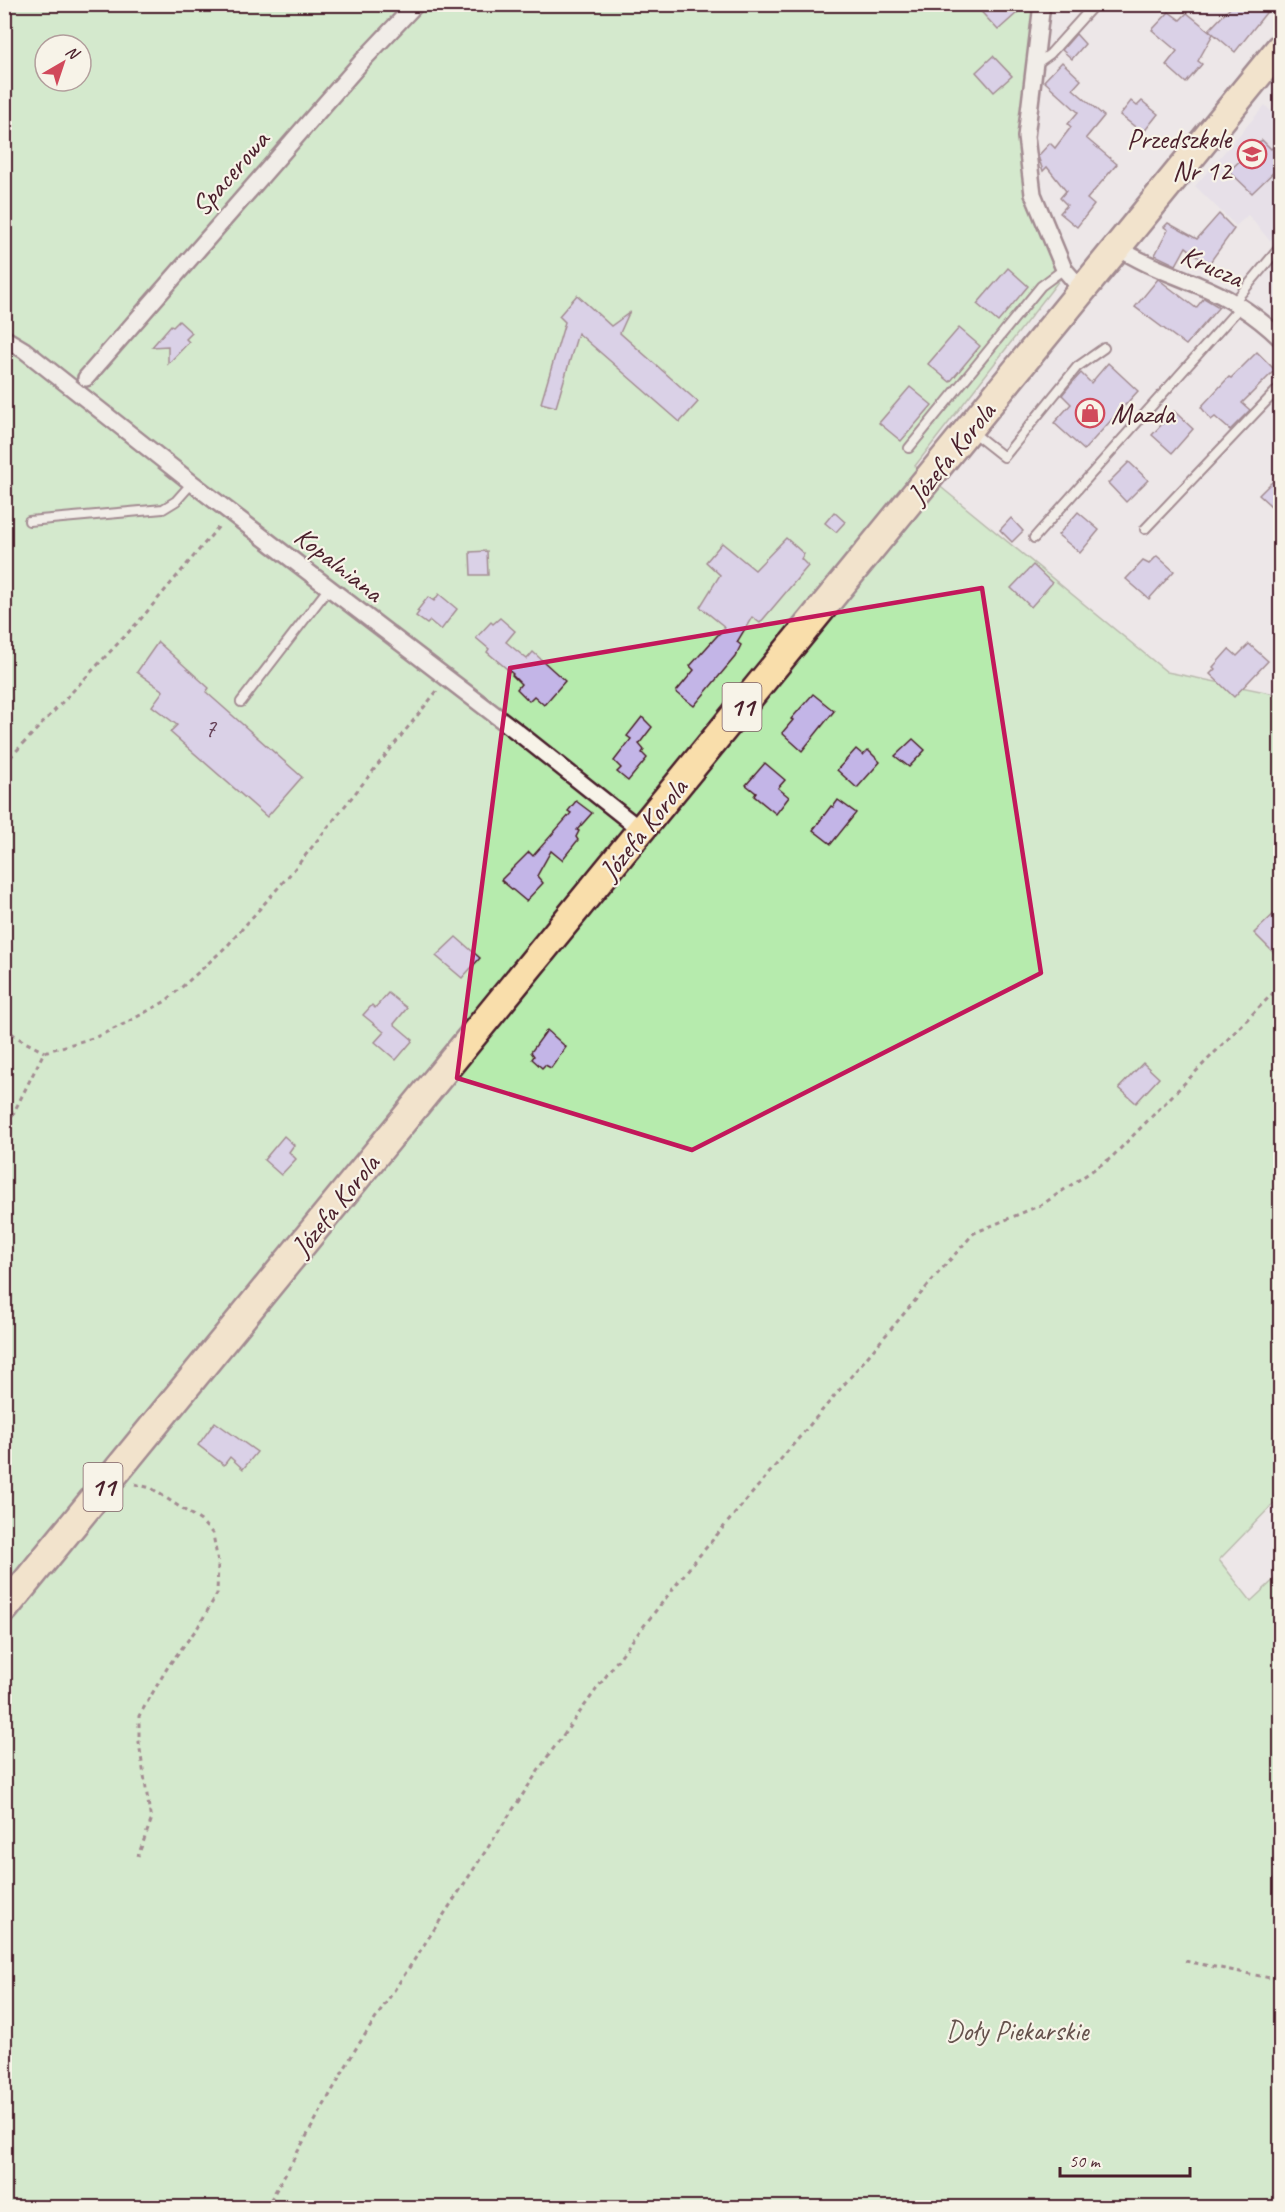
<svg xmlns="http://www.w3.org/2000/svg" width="1285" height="2212" font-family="Caveat,sans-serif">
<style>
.built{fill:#e0d8e8}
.green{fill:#b6ebad;stroke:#80856c;stroke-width:1.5;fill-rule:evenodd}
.building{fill:#c3b5e7;stroke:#4a1f2b;stroke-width:1.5}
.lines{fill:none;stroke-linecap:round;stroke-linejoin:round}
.lane-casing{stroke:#4a1f2b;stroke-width:12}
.street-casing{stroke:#4a1f2b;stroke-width:20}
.highway-casing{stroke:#4a1f2b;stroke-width:32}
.path{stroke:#4a1f2b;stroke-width:3;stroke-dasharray:4.5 4.5;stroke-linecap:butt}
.lane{stroke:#f7f3e8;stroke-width:8}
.street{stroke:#f7f3e8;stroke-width:15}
.highway{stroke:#f9deab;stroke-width:27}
.marked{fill:none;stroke:#c2185b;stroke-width:4.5;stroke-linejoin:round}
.labels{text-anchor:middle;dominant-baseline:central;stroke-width:4.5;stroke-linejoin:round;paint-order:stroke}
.number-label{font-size:26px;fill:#68445a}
.shield{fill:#f7f3e8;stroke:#7e5f64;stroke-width:1.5}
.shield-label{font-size:27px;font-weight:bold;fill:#4a1f2b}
.poi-label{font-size:28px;fill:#4a1f2b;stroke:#f7f3e8;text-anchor:end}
.street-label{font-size:28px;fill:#4a1f2b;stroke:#f7f3e8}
.park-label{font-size:28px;fill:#65524c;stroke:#f7f3e8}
</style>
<rect width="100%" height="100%" fill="#ede7e8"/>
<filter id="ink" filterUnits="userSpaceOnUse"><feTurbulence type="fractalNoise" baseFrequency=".0167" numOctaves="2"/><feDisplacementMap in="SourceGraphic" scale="12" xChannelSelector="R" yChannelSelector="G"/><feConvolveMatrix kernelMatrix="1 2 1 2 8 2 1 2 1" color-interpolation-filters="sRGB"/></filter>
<g filter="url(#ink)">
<path class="built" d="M1265,105L1280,121V230L1270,241L1248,215L1236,226L1195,186Z"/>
<path class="green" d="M5,5H1044L1030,105L1034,192L1067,270L915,466L1167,672L1280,695V1497L1219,1560L1251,1601L1280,1574V2207H5ZM45,45H81V81H45Z"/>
<g class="building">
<path d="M974,4H1009L1017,13L998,30Z"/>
<path d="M1234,4H1273L1235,52L1209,30Z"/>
<path d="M1169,12L1180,20L1187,13L1213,34L1198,61L1202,64L1186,83L1166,65L1177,51L1152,30Z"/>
<path d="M1076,34L1085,44L1072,59L1062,50Z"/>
<path d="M993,56L1012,76L994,92L976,72Z"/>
<path d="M1062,62L1081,80L1073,89L1104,116L1086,138L1117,164L1087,199L1094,205L1077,227L1060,213L1067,205L1060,198L1066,191L1047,167L1043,171L1038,156L1050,143L1055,148L1071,127L1068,124L1078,112L1044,81Z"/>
<path d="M1131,101L1137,106L1142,101L1158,114L1143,133L1120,115Z"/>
<path d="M1262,140L1271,149L1281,140V165L1252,193L1229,171Z"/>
<path d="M1219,214L1234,229L1208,265L1186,247L1176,265L1155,255L1168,230L1164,227L1168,223L1197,239Z"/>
<path d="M1008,268L1028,286L998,322L977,304Z"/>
<path d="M1158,279L1196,308L1204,298L1219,307L1186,345L1135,307Z"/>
<path d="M577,295L611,326L629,313L620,333L698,402L680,422L578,333L556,407L541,403L565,322L559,316Z"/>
<path d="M179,321L192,333L186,339L189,342L168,364V346L152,347L171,325L173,327Z"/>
<path d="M959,328L980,346L950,382L928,364Z"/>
<path d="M1257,352L1275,370L1242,403L1250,410L1230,430L1215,417L1211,420L1201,407L1227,379L1229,377L1231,378Z"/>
<path d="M1108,363L1138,391L1084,450L1054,423L1071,404L1062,395L1071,384L1081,373L1091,383Z"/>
<path d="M910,387L932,405L901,441L879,423Z"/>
<path d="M1174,411L1193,429L1172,453L1152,435Z"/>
<path d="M1129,462L1148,480L1126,502L1108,483Z"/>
<path d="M1281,473V515L1259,495Z"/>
<path d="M834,512L845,522L836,532L825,523Z"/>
<path d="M1078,512L1099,530L1080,553L1058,535Z"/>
<path d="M1011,518L1023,531L1012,542L1000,530Z"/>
<path d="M786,538L804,554L801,559L808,566L760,623L752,617L737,642L741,645L735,657L694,706L676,692L694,670L690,666L725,627L700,607L720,575L706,562L722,543L755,570Z"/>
<path d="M487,551L488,575H471L470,552Z"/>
<path d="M1157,556L1174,571L1149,599L1126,579L1143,561L1149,564Z"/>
<path d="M1033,565L1052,583L1031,607L1011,588Z"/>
<path d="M439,594L457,609L441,630L430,621L427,624L416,616L419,612L417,611L428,597L434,601Z"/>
<path d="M500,618L515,631L506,642L527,659L533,652L565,681L544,705L534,696L529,701L517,689L521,684L512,675L513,674L487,652L489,649L476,638L491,622L493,624Z"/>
<path d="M158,642L209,688L206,692L302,777L267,817L170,732L177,725L152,706L163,691L137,672Z"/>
<path d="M1249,644L1268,661L1234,697L1210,674L1215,669L1213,667L1229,649L1237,656Z"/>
<path d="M813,694L834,711L802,751L782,733L793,720L791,719Z"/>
<path d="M642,717L652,727L639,744L644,750L642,753L647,758L628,781L617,772L621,768L614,761L631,739L627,736Z"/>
<path d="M913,739L925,750L909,767L895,756Z"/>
<path d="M856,749L863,755L868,750L880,762L857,788L837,770Z"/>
<path d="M765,763L785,780L778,788L789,797L776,814L754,796L756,793L746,785Z"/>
<path d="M838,800L856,813L831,844L813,830L831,806L833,807Z"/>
<path d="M576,801L592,813L577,830L579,831L576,837L578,840L562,860L551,851L537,876L543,883L526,901L501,880L529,852L533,856L571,813L568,811Z"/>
<path d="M1281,907V960L1254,933Z"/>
<path d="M456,937L480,958L462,978L436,956Z"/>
<path d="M388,993L407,1008L394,1024L413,1040L396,1060L375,1042L384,1032L363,1015L372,1005L375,1008Z"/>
<path d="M547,1030L566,1047L551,1068L545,1065L542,1068L532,1059L534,1056L531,1052Z"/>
<path d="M1143,1063L1159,1078L1136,1103L1119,1088Z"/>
<path d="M284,1136L294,1145L289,1152L296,1159L281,1175L264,1160Z"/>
<path d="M215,1422L257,1452L243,1469L230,1457L224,1465L198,1445Z"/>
</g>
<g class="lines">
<g class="lane-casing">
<g id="lane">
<path d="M1036,64L1050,54L1095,4"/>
<path d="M1234,302L1280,247"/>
<path d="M971,431L1004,457L1077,367L1104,348"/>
<path d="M909,448L1041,286L1064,269"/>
<path d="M29,521L163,509L176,501L192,483"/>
<path d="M1145,529L1280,387"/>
<path d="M1034,538L1241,306"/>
<path d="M241,702L328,589"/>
</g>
</g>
<g class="street-casing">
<g id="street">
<path d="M1042,4L1026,137L1033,194L1064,269L1083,291"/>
<path d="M1117,247C1143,264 1170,273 1198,285C1229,297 1256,315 1280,338"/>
<path d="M4,338L24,350L192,483L520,734L642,831"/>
<path d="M86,378L364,59L416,4"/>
</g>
</g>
<g class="highway-casing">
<path id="highway" d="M4,1609L1280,48"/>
</g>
<g class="path">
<path d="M4,764L140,620L220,525"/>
<path d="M4,1028L23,1041L44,1052"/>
<path d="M4,1132L44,1052L96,1037L124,1024L166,1001L202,969L228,945L292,872L437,691"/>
<path d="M135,1484L151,1488L201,1521L213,1534L218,1563L217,1594L198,1627L169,1665L139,1716V1743L151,1821L138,1856"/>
<path d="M1185,1961L1280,1980"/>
<path d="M266,2208L355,2050L548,1756L625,1650L694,1562L940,1271L974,1233L1043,1204L1111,1158L1280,986"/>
</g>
<use href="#lane" class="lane"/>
<use href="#street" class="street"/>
<use href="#highway" class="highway"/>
</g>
</g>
<path d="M0 0H1285V2212H0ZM982,588L1041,973L692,1150L457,1078L510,668Z" fill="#ede7e8" fill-opacity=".55" fill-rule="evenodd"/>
<path class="marked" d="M982,588L1041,973L692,1150L457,1078L510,668Z"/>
<defs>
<g id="school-ring" transform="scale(1.5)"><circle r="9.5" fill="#f7f3e8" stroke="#d1495b" stroke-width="1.5"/><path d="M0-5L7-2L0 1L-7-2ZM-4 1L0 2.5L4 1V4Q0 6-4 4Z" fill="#d1495b"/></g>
<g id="shop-ring" transform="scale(1.5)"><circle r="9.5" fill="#f7f3e8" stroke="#d1495b" stroke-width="1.5"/><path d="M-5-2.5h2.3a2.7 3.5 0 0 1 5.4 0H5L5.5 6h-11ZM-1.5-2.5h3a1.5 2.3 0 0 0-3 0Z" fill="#d1495b"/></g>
</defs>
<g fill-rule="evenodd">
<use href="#school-ring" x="1252" y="154"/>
<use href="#shop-ring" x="1090" y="413"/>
</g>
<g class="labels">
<g class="number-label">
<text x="210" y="728">7</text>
</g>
<g class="shield">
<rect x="722.5" y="683" width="39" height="48" rx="4.5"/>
<rect x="83.5" y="1463" width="39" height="48" rx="4.5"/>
</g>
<g class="shield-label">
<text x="742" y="707">11</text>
<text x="103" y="1487">11</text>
</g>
<g class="poi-label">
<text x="1231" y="138">Przedszkole<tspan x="1231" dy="32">Nr 12</tspan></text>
<text x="1111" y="413" text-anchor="start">Mazda</text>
</g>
<g class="street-label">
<text transform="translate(230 173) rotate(-49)">Spacerowa</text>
<text transform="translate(1212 266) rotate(24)">Krucza</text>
<text transform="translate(951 453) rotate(-51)">Józefa Korola</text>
<text transform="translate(339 564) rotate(38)">Kopalniana</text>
<text transform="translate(643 829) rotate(-51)">Józefa Korola</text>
<text transform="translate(335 1205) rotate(-51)">Józefa Korola</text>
</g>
<g class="park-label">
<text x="1017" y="2030">Doły Piekarskie</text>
</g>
</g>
<rect width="1285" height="2212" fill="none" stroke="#f7f3e8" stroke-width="24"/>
<rect x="12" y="12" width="1261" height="2188" fill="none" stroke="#4a1f2b" stroke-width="2" filter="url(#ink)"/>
<g transform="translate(63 63) rotate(39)"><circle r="28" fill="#f7f3e8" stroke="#b29e9c" stroke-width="1.5"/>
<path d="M0-4.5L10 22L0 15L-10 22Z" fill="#d1495b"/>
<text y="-9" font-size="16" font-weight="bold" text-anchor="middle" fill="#4a1f2b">N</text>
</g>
<path d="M1060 2167v9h130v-9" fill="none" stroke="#4a1f2b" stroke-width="3"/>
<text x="1069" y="2167" font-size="18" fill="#4a1f2b" stroke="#f7f3e8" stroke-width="4.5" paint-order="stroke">50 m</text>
</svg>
